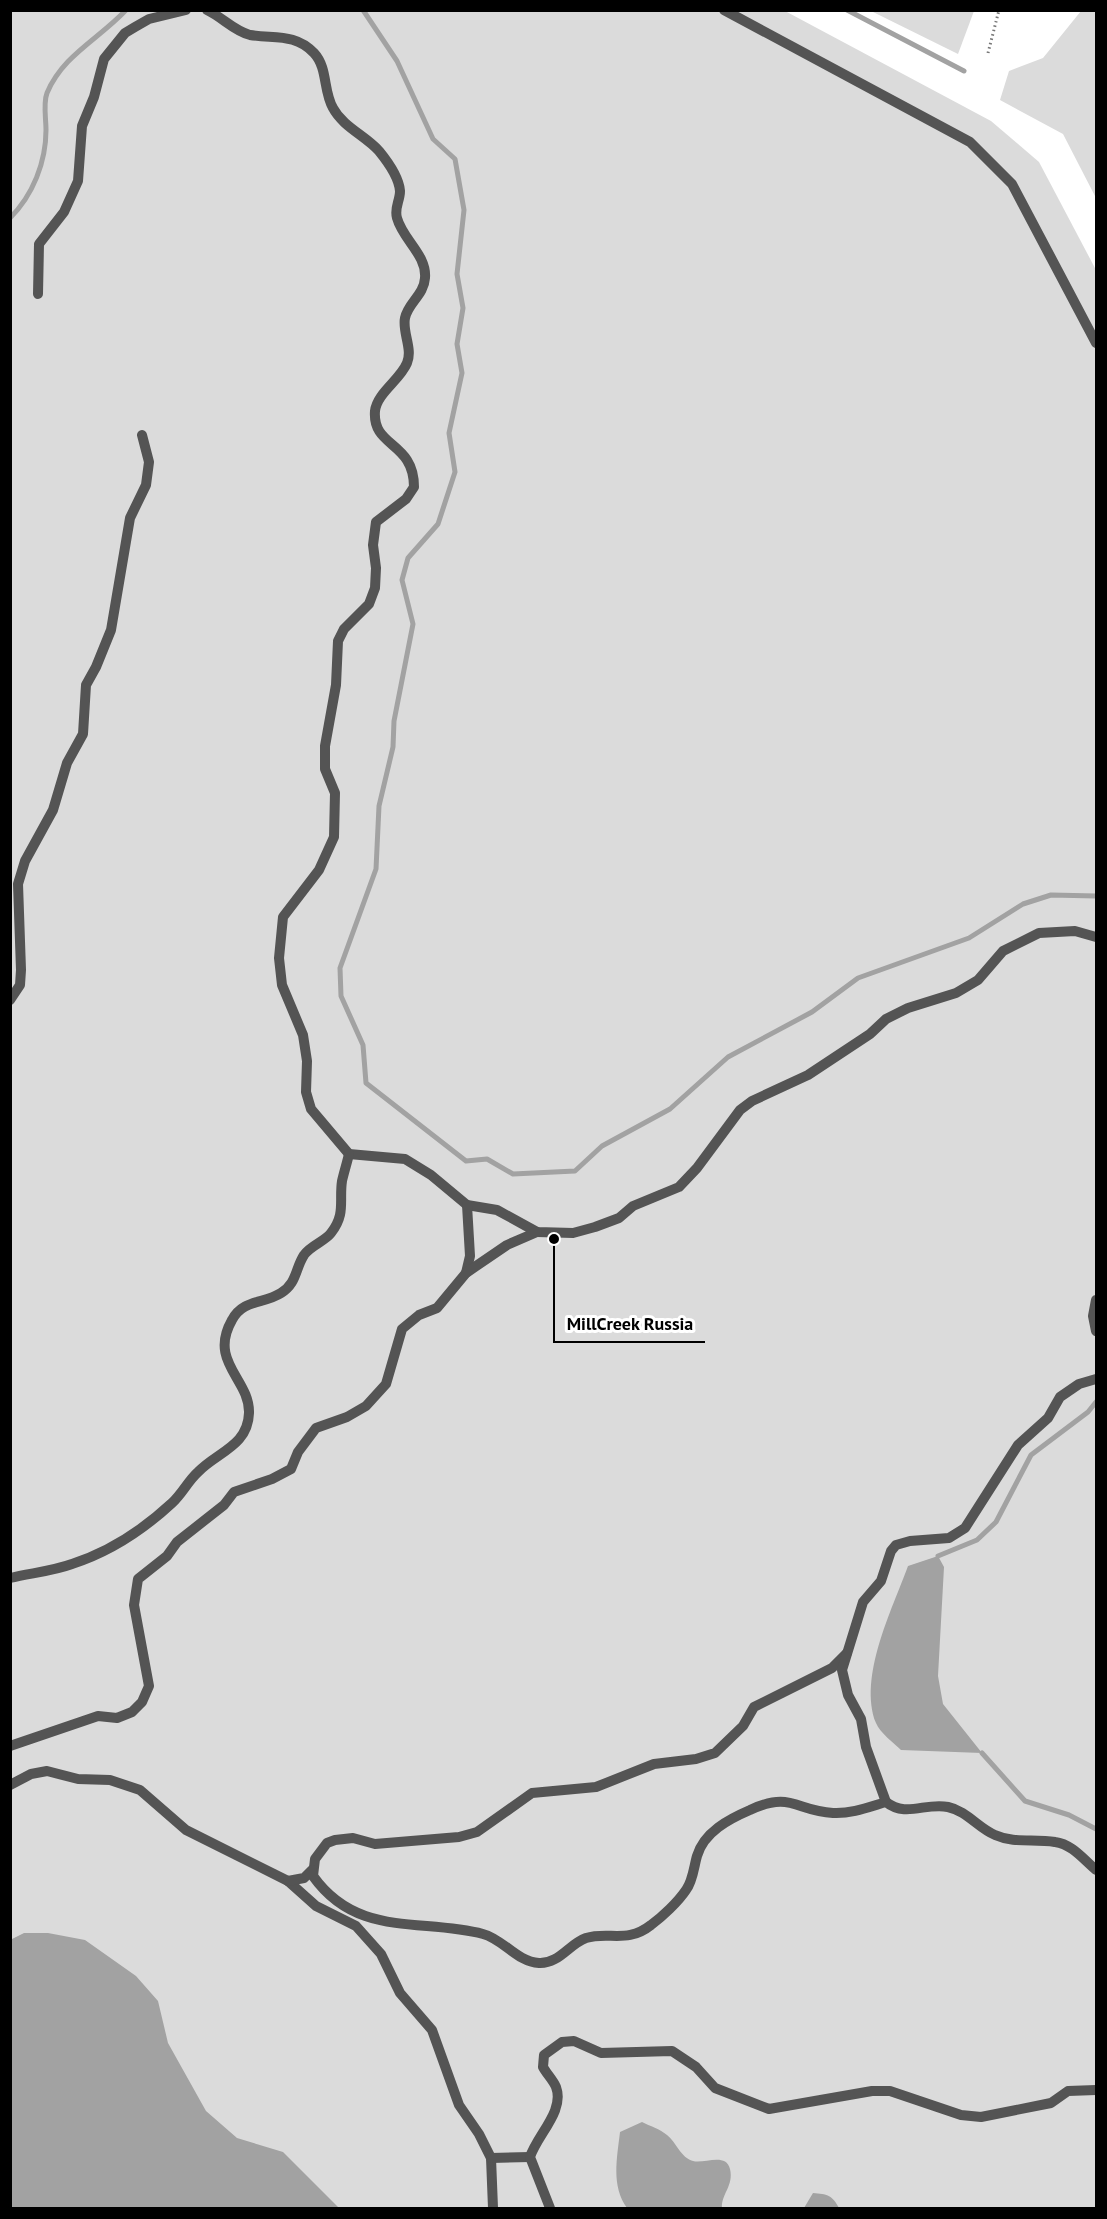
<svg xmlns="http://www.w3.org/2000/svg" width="1107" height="2219" font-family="'PT Sans',sans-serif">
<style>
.green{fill:#dbdbdb}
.water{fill:#a2a2a2}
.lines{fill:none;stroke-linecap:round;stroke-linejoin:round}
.stream{stroke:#a2a2a2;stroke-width:5}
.path{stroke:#767676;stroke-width:3;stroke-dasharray:1.5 3;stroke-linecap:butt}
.lane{stroke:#545454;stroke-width:10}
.leader{fill:none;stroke:#000;stroke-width:2}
.callout-dot{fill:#000;stroke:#fff;stroke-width:2}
.callout-label{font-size:18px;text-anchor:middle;font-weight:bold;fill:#000;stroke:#fff;stroke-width:6;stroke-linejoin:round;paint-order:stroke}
</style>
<rect width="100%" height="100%" fill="#fff"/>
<g class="green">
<path d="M11,11H785L991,121L1039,162L1096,270V2208H11Z"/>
<path d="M871,11H974L958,54Z"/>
<path d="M1081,11H1096V198L1063,134L1000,100L1009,71L1043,58Z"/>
</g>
<g class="water">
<path d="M938,1556L944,1567L938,1676L943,1704L982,1753L901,1750C894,1743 880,1733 876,1723C858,1677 892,1610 908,1566Z"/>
<path d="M24,1933H48L85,1940L136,1976L158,2001L168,2043L206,2111L237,2138L283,2152L339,2208H11L10,1940Z"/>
<path d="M642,2122C650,2126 660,2129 667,2135C676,2142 681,2158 693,2161C704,2164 726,2152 730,2169C734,2186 721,2194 722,2208H627C611,2186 617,2158 620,2132Z"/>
<path d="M813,2193C827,2194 832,2195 839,2208H804Z"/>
</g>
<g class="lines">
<g class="stream">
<path d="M363,10L397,61L433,139L455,159L464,210L457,274L463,308L457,344L462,373L449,433L455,472L438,524L408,558L402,580L413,624L394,721L393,747L379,806L376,869L340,968L341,996L363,1045L366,1083L466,1161L487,1159L513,1174L575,1171L602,1146L670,1109L728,1057L812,1012L858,978L969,938L1023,904L1051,895L1096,896"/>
<path d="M847,10L964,71"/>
<path d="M10,218C33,195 46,162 46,130C46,119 43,103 47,93C63,55 99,39 126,10"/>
<path d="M938,1556L977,1540L996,1522L1031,1455L1088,1412L1096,1402"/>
<path d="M982,1753L1025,1801L1069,1815L1096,1829"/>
</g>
<path class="path" d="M988,53L999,10"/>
<g class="lane">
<path d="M207,10C222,17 234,31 250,35C274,39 295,33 314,53C328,68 323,91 333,108C343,127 366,136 379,151C388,162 399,178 400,191C400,201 394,208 397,218C403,240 427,255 425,278C424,295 408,303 405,318C402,332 413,349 407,363C400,380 377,393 375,411C372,448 414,441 414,487L406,499L376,522L373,545L376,568L375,588L369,604L344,629L338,641L336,685L325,746V769L335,793L334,837L319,870L283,917L279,958L282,985L303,1035L307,1061L306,1092L311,1109L349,1154L405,1159L431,1175L467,1205L497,1210L537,1232L573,1233L595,1227L619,1218L633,1206L679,1187L697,1168L740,1110L752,1101L808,1075L870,1034L886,1019L908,1008L956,993L978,980L1003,951L1039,933L1075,931L1096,937"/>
<path d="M724,10L970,142L1012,184L1096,343"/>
<path d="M38,294L39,244L64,212L78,181L82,126L94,97L104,59L125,33L135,27L149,19L186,10"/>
<path d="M10,1000L20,985L21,970L18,884L25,861L53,810L67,763L83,734L86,685L96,667L111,630L130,518L146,485L149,462L142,435"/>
<path d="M466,1273L470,1256L467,1205"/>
<path d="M1096,1300L1093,1316L1096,1331"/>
<path d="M10,1578C31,1573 53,1571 72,1564C109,1552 144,1529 172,1503C182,1494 188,1481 198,1472C217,1452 248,1446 249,1413C250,1379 208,1362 232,1320C243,1299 264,1304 281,1293C297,1283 295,1269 304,1255C311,1245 324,1242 331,1233C346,1214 339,1201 342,1181C344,1172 347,1163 349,1154"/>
<path d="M847,1653L832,1668L754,1707L743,1726L715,1753L696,1759L654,1764L596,1787L532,1793L477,1832L459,1837L375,1844L353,1838L335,1840L327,1843L315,1859L313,1876C357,1938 421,1918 483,1934C503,1939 517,1962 539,1963C559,1964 569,1944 586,1938C609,1931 627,1944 651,1925C662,1917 678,1902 686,1890C693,1881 694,1866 697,1856C704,1832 729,1819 750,1810C791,1791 796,1811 833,1813C851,1814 869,1807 886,1802C906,1818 926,1802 948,1807C967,1811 978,1828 995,1835C1015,1844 1035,1838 1055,1842C1072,1844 1084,1860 1096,1870"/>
<path d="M10,1746L98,1716L117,1718L132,1712L142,1702L149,1686L134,1605L138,1579L167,1556L177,1542L224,1505L234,1492L272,1479L291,1469L298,1452L316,1428L347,1417L366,1406L386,1384L402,1329L419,1315L437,1308L466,1273L507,1245L537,1232"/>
<path d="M10,1785L31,1774L47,1771L78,1779L110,1780L140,1790L186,1830L288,1881L316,1906L356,1926L381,1954L400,1993L432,2030L459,2105L479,2134L491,2158L493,2208"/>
<path d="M886,1802L866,1747L861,1719L848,1695L842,1670L863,1602L881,1581L891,1551L896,1545L910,1541L949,1538L965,1528L1018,1445L1048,1418L1060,1397L1079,1384L1096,1379"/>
<path d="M288,1881L304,1878L312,1870"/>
<path d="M491,2158L530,2157"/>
<path d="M550,2208L530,2157C537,2135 565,2111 556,2087C553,2080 546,2073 543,2067L544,2055L562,2042L574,2041L601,2053L672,2051L696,2067L715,2088L769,2109L872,2091H890L961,2115L981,2117L1051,2103L1068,2091L1096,2090"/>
</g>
</g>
<path class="leader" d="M554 1239L554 1342H705"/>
<circle class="callout-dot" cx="554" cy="1239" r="6"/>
<g class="callout-label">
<text x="630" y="1330">MillCreek Russia</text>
</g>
<rect width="1107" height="2219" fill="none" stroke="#000000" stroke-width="24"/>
</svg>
